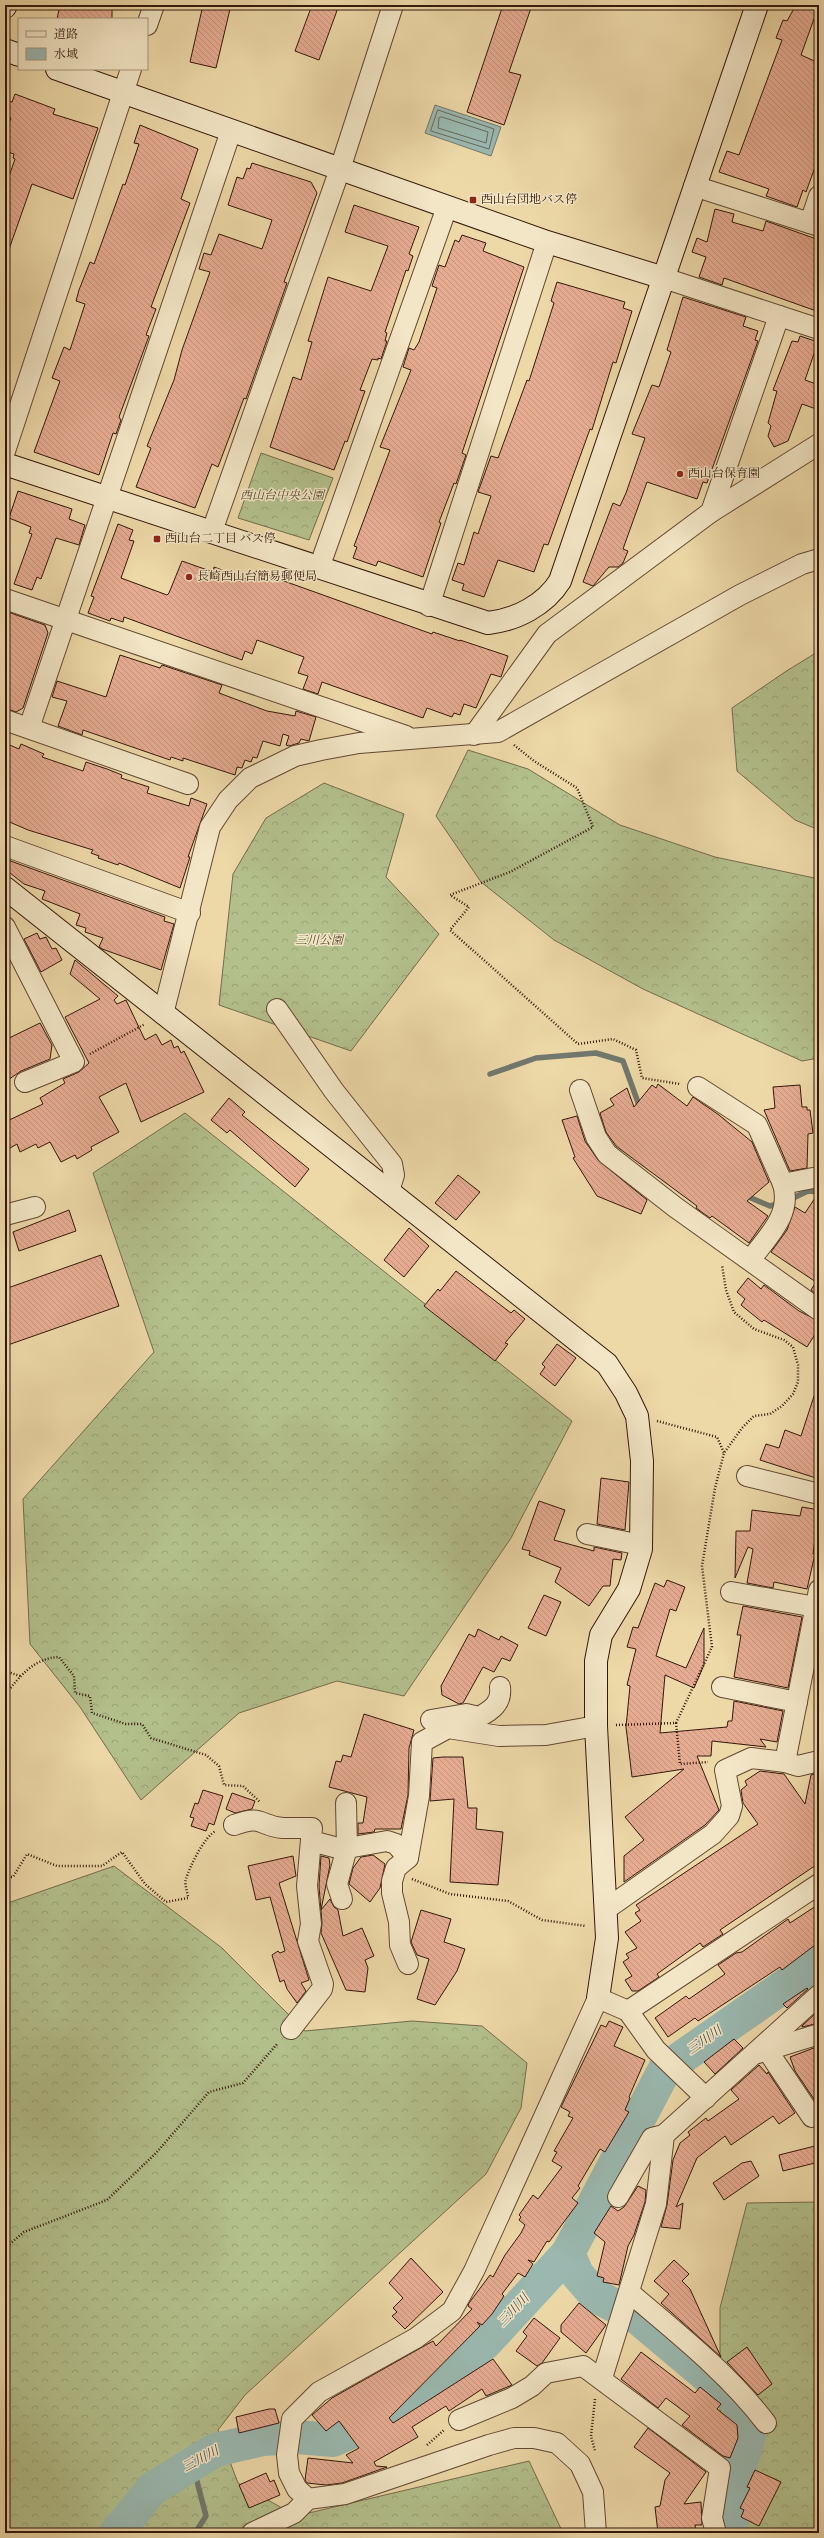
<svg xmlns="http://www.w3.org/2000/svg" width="824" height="2538" font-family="Vollkorn,'Noto Serif JP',serif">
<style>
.forest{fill:url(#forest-crowns);stroke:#746c4b}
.water{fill:#9ab8af;stroke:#71786d}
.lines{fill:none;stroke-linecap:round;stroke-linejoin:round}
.shore{stroke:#67685c;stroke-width:1}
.stream{stroke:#71786d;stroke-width:5.5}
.river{stroke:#9ab8af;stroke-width:34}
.building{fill:url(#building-back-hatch);stroke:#34180a}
.street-casing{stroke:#624832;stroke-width:22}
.secondary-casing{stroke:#34180a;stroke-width:24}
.path{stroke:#34180a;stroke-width:2.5;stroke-dasharray:1 2;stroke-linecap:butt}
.street{stroke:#f3e6c6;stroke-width:20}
.secondary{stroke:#f3e6c6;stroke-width:22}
.poi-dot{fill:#8f2418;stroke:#f3e6c6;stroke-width:1.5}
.labels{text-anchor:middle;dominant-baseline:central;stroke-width:3;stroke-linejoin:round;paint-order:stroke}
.poi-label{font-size:12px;fill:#34180a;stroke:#f3e6c6;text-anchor:start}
.park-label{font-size:12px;font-style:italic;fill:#5a4a31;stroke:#f3e6c6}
.water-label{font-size:13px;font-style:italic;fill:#53483c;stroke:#f3e6c6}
</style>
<defs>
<pattern id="forest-crowns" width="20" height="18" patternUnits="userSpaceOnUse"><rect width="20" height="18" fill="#b3c08c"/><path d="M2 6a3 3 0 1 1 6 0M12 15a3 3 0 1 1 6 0" fill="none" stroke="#9ba477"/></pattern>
<pattern id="building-back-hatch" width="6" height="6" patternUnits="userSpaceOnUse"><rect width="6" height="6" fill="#e6ac92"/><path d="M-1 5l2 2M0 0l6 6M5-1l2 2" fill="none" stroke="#c6937d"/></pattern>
</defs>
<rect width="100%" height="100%" fill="#edd8a8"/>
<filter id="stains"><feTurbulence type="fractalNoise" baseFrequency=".005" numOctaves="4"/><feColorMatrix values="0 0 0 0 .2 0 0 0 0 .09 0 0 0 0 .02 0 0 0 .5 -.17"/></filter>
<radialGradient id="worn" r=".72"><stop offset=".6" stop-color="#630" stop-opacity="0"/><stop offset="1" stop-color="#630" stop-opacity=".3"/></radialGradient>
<g class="forest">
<path d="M261,453L333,478L309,540L238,518Z"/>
<path d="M819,651V830L795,820L737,771L732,708L788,670Z"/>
<path d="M468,750L528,769L620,825L715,857L819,879V1058L802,1061L643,989L554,940L481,882L436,816Z"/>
<path d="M324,783L404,814L386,877L439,934L351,1051L219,1005L233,874L266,818Z"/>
<path d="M185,1113L572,1421L511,1538L404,1696L337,1681L239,1713L141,1800L80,1707L30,1644L23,1499L154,1352L93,1173Z"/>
<path d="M114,1866L222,1948L305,2031L412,2021L482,2026L527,2063L521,2108L486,2174L245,2395L218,2430L238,2483L296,2516L529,2461L563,2533H5V1904Z"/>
<path d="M819,2202V2533H720V2308L747,2203Z"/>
</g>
<path class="water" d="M435,105L501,127L491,156L425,133Z"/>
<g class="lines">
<g class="shore">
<path d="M438,110L494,129L489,149L431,131Z"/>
<path d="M442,117L488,132L486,143L438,128L439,118Z"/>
</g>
<g class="stream">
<path d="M490,1074L536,1058L596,1053L623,1061L640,1108"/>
<path d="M744,1195L770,1206L781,1203"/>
<path d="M789,1200L808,1191L819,1192"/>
<path d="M192,2462L206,2516L195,2533"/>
</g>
<g class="river">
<path d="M568,2253L577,2274L596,2296L637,2317L738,2402L750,2423L749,2436L734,2485L730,2533"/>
<path d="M116,2533L152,2489L215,2450L263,2439L297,2437L333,2440L356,2430L438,2378L485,2343L568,2253L665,2069L819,1962"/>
</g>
</g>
<g class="building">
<path d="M60,5H112V19H57Z"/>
<path d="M203,5H231L216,68L190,62Z"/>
<path d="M312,5H339L319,60L295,51Z"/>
<path d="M503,5H532L509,72L521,75L504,125L467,112Z"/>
<path d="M796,5H819L801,55L819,63V156L806,192L803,190L797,207L766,196L769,189L719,172L727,151L739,155L782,40L776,38L783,20L787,21Z"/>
<path d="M15,94L55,109L53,114L98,128L73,199L32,184L7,255L5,254V188L15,159L13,158L14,154L5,151V134L11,118L5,116V100L12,102Z"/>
<path d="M140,125L198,149L181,199L190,203L151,307L156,309L146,335L149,336L119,417L121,420L116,434L113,433L99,475L34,452L60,381L52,378L64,347L70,350L85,304L76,301L79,290L90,262L94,264L123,184L125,185L139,144L134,143Z"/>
<path d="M252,163L311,182L317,193L284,282L287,283L246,399L244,398L218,467L212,464L195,508L136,487L151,448L147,446L174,380L182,350L210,272L199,269L204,253L211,255L219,234L262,249L272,220L228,205L237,177L243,179L247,168L250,169Z"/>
<path d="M354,205L419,227L409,254L413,256L408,271L406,270L385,332L387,333L385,341H387L381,359L378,358V360L372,359L360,390L365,391L347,442L345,441L334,470L270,447L293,377L301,380L312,342L308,341L328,277L371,291L388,246L345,232Z"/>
<path d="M715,209L734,214L732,222L763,231L766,221L819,240V312L724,278L722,285L699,277L706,257L692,252L697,238L707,242Z"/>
<path d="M462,235L486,243L483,251L524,267L462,453L466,455L456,484L454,483L439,522L441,523L423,577L378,561L376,566L353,558L357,547L354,546L390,450L380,447L411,370L403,367L409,348L414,350L419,342L437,288L432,286L439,265L445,267L455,240L459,242Z"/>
<path d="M557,282L625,302L623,308L632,311L616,363L613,362L592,430L590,429L548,545L544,544L534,572L498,560L484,597L462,590L464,584L452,580L458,563L464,565L474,532L478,534L491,496L478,492L491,456L498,458L527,380L529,381L554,303L551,301Z"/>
<path d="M683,297L746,317L743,326L758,331L755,340L758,341L707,483L703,482L697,499L647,482L623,549L628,551L623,563L618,567H609L593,586L583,582L613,503L620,506L626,493L645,438L632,434L652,385L659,387L671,352L667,350Z"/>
<path d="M800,336L818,342L805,380L819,385V410L802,404L788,441L774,447L768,436L771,426L768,423L777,391L773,390L792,341L798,342Z"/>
<path d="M18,491L72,509L69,519L85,525L79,545L56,538L41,579L37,577L32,590L14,584L32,534L29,533L31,527L9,518Z"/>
<path d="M118,524L133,530L129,540L134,541L121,578L167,595L169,593L182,561L213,572L214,567L252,581L256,571L432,634L433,632L460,641V640L508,656L501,677L491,674L476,708L464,704L460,715L454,713L452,717L427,708L423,718L322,682L318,694L303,689L308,676L298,673L304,657L257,640L252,654L245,651L242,660L124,617L123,622L111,618L110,621L88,613L94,597L91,596Z"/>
<path d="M5,611L45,625L48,633L23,708L16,712L5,708Z"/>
<path d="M120,655L160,668L162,665L222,685L219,693L267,711L295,716L296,711L316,717L309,741L301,739L299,743L289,746L286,745L289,736L283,734L280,746L263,741L257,758L253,757L251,762L245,760L242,768L237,767L235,775L183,758V761L171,757L170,760L83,730L82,735L58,726L67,701L52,697L57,681L106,697Z"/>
<path d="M5,743L19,749L21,744L44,754L42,757L83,771L86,762L107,769L122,775L121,778L149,787L147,793L189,806L191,798L207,804L188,857H190L180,888L119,863L118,865L98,858L99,856L91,853L93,850L28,830L5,820Z"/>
<path d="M5,859L165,917L164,921L174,924L161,970L102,949L99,947L103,938L85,932L86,928L76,925L80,914L42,899L45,891L24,884L5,869Z"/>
<path d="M37,933L40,939L46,937L52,949L56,948L62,960L41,972L24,939Z"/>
<path d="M75,960L118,996L114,1000L117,1004L126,1000L145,1040L156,1034L162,1045L171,1040L174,1048L178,1046L181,1053L184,1051L204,1092L141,1122L126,1083L99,1097L119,1132L91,1147L92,1150L77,1159L75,1155L61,1162L50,1142L38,1148L36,1144L20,1152L17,1144L5,1151V1122L43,1104L40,1098L65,1083L63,1079L79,1072L89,1063L65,1017L100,999L70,974Z"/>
<path d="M40,1023L52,1045L50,1059L21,1071L5,1082V1040Z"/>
<path d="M658,1084L687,1106L693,1097L719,1115L752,1142L769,1182L747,1201L768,1216L749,1243L712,1216L710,1218L696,1208L697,1206L616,1146L606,1132L600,1113L614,1105L610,1099L627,1088L634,1107L652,1085L656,1088Z"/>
<path d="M800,1085L802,1107H807V1110H810L813,1133L808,1134L807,1168L790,1171L764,1110L775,1108L773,1087Z"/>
<path d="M229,1098L245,1112L242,1115L309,1169L295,1187L230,1130L227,1133L211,1120Z"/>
<path d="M577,1116L585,1141L598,1160L647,1200L641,1214L597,1196L573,1158L575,1157L562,1120Z"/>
<path d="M458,1175L480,1192L456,1220L435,1203Z"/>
<path d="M819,1192V1296L811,1290L816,1282L771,1252L787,1230L795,1207L805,1213Z"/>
<path d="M69,1210L76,1231L19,1251L13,1232Z"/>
<path d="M409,1228L429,1246L404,1277L384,1260Z"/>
<path d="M101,1255L119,1306L5,1346V1289Z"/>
<path d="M456,1271L511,1313L514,1310L525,1319L505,1343L508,1344L495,1361L424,1306L438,1289L440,1291Z"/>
<path d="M748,1278L761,1289L764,1285L799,1311L819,1321V1328L807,1347L764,1320L762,1322L741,1305L745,1299L737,1292Z"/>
<path d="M557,1344L576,1358L555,1386L540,1374L545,1367L542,1364Z"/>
<path d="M816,1390L819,1391V1479L760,1460L766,1444L779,1448L785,1430L801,1436Z"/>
<path d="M601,1478L629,1482L625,1530L597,1524Z"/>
<path d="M539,1501L565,1510L554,1540L594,1551V1547L622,1553L621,1560L613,1559L610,1586H603L589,1606L555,1582L561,1568L529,1555L530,1551L522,1549Z"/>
<path d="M802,1507L819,1510L813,1554H815L807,1589L774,1582L773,1588L747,1583L753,1549L748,1547L735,1578L736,1531H750L752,1510L800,1516Z"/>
<path d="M667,1580L685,1587L676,1611L670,1609L656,1656L686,1668L704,1628V1665L694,1688L665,1675L660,1733L727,1727L728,1721H732L734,1701L783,1711L777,1742L760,1739L766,1747L712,1741L711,1756H697L719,1810L705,1825L624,1882V1856L644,1840L625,1817L684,1769L632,1777L626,1727L630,1686L627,1685L636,1649L627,1647L633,1627L638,1628L655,1583L664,1587Z"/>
<path d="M544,1595L561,1602L546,1636L528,1628Z"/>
<path d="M743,1606L802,1617L788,1688L734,1677L741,1635H737Z"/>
<path d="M478,1629L499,1640L501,1636L518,1645L510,1661L502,1658L494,1672L483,1667L463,1703L459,1704L442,1695L441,1686L469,1634L475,1637Z"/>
<path d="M364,1714L414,1730L409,1748L408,1795L401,1829H375L374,1832L358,1834V1823H363L367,1797L329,1787L336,1761L341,1762L343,1755L351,1757Z"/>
<path d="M443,1757H463L468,1808H477L476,1829L503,1832L498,1885L450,1882L454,1799L430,1801L433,1758Z"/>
<path d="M760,1771L784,1774L805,1804L811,1775L819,1773V1863L720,1930L723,1934L703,1947L700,1943L657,1974L659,1977L638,1991H632L625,1980L632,1976L623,1962L629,1958L626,1954L637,1948L625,1932L641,1921L635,1913L640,1910L636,1905L758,1824L743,1803L741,1790L747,1785L745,1781Z"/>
<path d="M203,1790L223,1796L214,1825L209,1823L206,1831L191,1826L194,1818L190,1817L195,1803L198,1804Z"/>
<path d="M232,1793L255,1801L252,1809L235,1813L226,1809Z"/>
<path d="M373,1855L385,1864L380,1888L370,1902L349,1884L353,1868L361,1857Z"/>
<path d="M293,1856L296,1876L279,1883L309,1980L301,1983L306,1991L297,2003L287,1989L284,1980L280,1982L272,1955L278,1951L280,1953L285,1951L270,1897L256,1900L248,1866Z"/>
<path d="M321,1856L329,1858L330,1865L321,1910L330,1899L334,1907L338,1910L343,1936L362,1928L374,1956L365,1960L368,1968L365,1992L346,1990L321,1933L322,1923L319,1886Z"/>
<path d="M819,1904V1942L782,1970L780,1967L698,2021L695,2018L668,2037L655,2018L686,1996L689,1999L725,1974L718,1965L736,1953L742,1952L788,1919L790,1923Z"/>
<path d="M421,1910L451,1919L444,1942L465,1949L457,1971L435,2005L417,1999L429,1959L417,1955L411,1942Z"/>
<path d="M807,1988L808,1989L787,2008L783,2004Z"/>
<path d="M819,2010V2023L802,2027V2026Z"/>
<path d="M609,2021L623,2027L614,2046L645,2060L629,2097L630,2098L625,2110L629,2112L605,2152L600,2149L578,2186L580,2188L572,2198L578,2203L549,2242L547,2241L534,2262L528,2260L533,2264L525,2277L518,2273L502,2294L504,2296L492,2314L482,2325L477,2322L480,2326L389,2418L393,2423L493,2359L512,2385L486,2396L482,2389L449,2411L446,2406L412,2427L418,2437L374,2462L376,2466L387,2467L342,2483L326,2485L307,2483L305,2480L308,2458L353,2463L346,2455L359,2448L339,2421L326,2431L312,2415L332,2398L433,2341L436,2346L472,2309L468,2306L469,2303L490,2275L493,2277L505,2255L521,2233L525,2225L519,2220L521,2217L519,2215L533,2195L538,2199L562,2167L552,2161L557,2152L554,2151L573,2118L568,2116L570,2112L561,2107L601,2025L606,2027Z"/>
<path d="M734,2039L743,2048L715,2074L704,2062Z"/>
<path d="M819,2046V2095L814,2099L795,2071L790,2057Z"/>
<path d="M759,2065L767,2074L768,2072L795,2113L779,2124L773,2116L731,2145L725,2136L697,2158L676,2207L683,2203L680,2229L661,2227L667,2205L673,2160L680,2143L690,2135L688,2132L706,2118L708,2121L739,2099L731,2090Z"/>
<path d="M819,2145V2162L783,2171L779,2155Z"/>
<path d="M751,2161L759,2176L724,2200L713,2183L742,2163Z"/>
<path d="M638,2186L646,2190L645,2202L634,2235L628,2246L619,2285L603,2282L604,2278L597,2276L605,2242L594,2233L611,2206L618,2211L624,2207Z"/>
<path d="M411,2258L443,2292L405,2329L392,2316L397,2312L393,2308L403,2298L389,2283Z"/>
<path d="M674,2260L689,2274L682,2281L690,2289L721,2357L661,2303L669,2294L654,2281Z"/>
<path d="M579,2303L606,2325L586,2353L561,2332V2325Z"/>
<path d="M534,2318L560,2338L542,2363L537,2366L516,2351L527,2336L523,2332Z"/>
<path d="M747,2347L772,2384L758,2395L727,2362Z"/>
<path d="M641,2352L695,2393L700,2387L721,2404L717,2409L737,2425L738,2438L730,2458L723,2456L682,2425L690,2416L666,2398L658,2408L621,2379Z"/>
<path d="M269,2409H275L279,2423L239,2433L236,2417Z"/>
<path d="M648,2428L706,2472L684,2504L701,2502L702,2525H695L696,2533H658L655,2507L660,2506L665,2480L670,2473L634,2447Z"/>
<path d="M755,2470L781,2482L759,2526L741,2517L744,2510L740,2508L750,2488L747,2487Z"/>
<path d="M266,2473L270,2482L274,2480L280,2495L249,2508L239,2485Z"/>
</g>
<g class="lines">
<g class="street-casing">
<g id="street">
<path d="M147,25L154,5"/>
<path d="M694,186L819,226"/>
<path d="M810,223L819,196"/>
<path d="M664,278L819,329"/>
<path d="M5,451L131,69"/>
<path d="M711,512L779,316"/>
<path d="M212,531L340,169L393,5"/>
<path d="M319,568L447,207"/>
<path d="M5,599L406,736"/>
<path d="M429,606L547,242"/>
<path d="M5,720L188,784"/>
<path d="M29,728L231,131"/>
<path d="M474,735L547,634L711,512L819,444"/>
<path d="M5,846L190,913"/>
<path d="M5,927L74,1062L25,1082"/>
<path d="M277,1009L334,1091L392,1164L394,1175L389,1191"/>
<path d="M163,1014L210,827L228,800L250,778L295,756L321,750L359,743L498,732L740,595L802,564L819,559"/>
<path d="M698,1087L757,1125L783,1184"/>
<path d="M580,1090L596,1137L607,1154L675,1207L819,1310"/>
<path d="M5,1215L35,1207"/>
<path d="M751,1259C768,1236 792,1215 783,1184L813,1178L819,1179"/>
<path d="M747,1476L819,1494"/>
<path d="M587,1534L641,1545"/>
<path d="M731,1592L816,1607"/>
<path d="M722,1687L797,1702"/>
<path d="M431,1720L466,1714L479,1717C492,1710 502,1703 500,1687"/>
<path d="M785,1762L819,1590"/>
<path d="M234,1825C264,1814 258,1826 283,1828C292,1828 302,1828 312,1828L307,1886L311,1924L308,1941L323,1984L322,1989L291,2029"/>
<path d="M311,1841L342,1849L387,1841L396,1844L408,1858L419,1796L422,1742L448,1728L499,1736L546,1735L596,1726"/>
<path d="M408,1858L396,1868L392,1881V1893L399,1922L400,1945L408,1964"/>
<path d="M342,1899L337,1884L347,1848L346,1803"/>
<path d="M605,1910L713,1834L729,1816L732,1806L725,1770L751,1758L785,1762L798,1766L819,1761"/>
<path d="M628,2011L819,1884"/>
<path d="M767,2050L812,2117"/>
<path d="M758,2053L819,2034"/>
<path d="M618,2197L652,2138L664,2135"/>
<path d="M630,2293C677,2333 728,2373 766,2423"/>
<path d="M602,2378L656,2204L664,2135L819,1995"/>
<path d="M459,2420L512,2398L532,2386L546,2373L583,2366L720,2468L712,2518L716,2533"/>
<path d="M308,2499L297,2489L289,2473L287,2455L292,2419L319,2392L416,2338L452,2311L474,2271L598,1998L628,2011L656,2050L706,2098"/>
<path d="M252,2533L294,2513L308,2499L345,2494L489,2445L514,2438H534L557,2443L580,2464L593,2492L596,2533"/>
</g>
</g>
<g class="secondary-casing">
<g id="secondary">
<path d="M5,7L6,5"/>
<path d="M5,50L19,55"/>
<path d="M57,69L547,242L664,278"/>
<path d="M5,464L488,623C516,620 545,605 560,581L757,5"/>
<path d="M5,888L607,1364L626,1393L637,1416L642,1461L641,1549L629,1589L601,1635L596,1661V1726L607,1938L598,1998"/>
</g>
</g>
<g class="path">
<path d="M514,745L534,761L577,788L593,827L510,872L450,895L469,907L450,930L578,1044L613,1039L636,1050L642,1078L680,1084"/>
<path d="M90,1054L145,1024"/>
<path d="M657,1421L717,1437L724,1453"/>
<path d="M5,1671L20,1676"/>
<path d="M5,1695C20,1676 34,1658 59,1657L74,1676L75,1693L90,1696L92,1713L126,1724H142L151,1738L206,1755L219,1766L224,1785L243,1786L260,1802"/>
<path d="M676,1723L712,1647L702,1566L715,1488L724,1453L742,1428L754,1416L770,1414L782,1406L793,1394L798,1382V1365L793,1347L784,1340L754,1329L734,1312L726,1290L722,1265"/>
<path d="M616,1725L676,1723L680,1764L708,1762"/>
<path d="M5,1877H13L27,1854L57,1866H102L122,1852L145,1884L166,1902L188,1898C188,1893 184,1884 186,1879C189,1868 205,1835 216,1831"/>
<path d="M412,1879L450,1894L508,1901L542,1920L586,1926"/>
<path d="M5,2248L24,2232L107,2200L156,2153L209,2092L243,2083L278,2043"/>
<path d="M595,2399L591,2436L595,2451"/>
<path d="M427,2445L444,2430"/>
</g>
<use href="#street" class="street"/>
<use href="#secondary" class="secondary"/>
</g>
<g class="poi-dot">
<rect x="469" y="196" width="8" height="8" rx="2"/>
<circle cx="680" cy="474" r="4"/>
<rect x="153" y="535" width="8" height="8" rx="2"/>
<circle cx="189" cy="577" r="4"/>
</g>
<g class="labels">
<g class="poi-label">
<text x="481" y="200">西山台団地バス停</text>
<text x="688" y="474">西山台保育園</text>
<text x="165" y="539">西山台二丁目 バス停</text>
<text x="197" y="577">長崎西山台簡易郵便局</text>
</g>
<g class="park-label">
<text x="282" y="496">西山台中央公園</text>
<text x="319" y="941">三川公園</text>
</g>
<g class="water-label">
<text transform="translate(705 2041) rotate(-35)">三川川</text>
<text transform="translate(514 2311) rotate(-47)">三川川</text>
<text transform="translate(201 2460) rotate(-28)">三川川</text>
</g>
</g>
<rect width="824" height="2538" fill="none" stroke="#edd8a8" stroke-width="20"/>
<rect x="6" y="6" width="812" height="2526" fill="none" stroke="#34180a" stroke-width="2"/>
<rect x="10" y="10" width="804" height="2518" fill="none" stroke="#34180a"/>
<rect x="18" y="18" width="130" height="52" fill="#f3e6c6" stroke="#a7947b"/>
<rect x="26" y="31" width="20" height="6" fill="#f3e6c6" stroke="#a7947b"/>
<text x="54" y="38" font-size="12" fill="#34180a">道路</text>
<rect x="26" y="48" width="20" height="12" fill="#9ab8af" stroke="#a7947b"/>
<text x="54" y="58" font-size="12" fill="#34180a">水域</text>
<rect width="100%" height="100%" filter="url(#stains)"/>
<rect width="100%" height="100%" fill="url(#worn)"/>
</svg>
